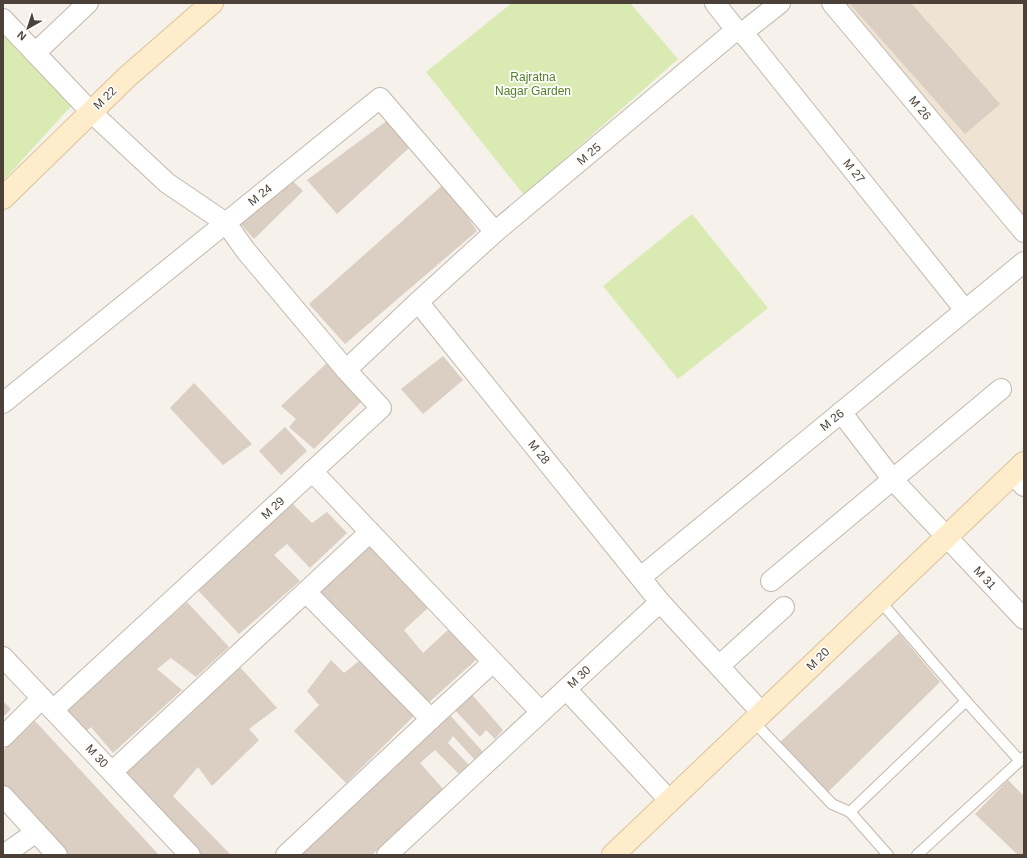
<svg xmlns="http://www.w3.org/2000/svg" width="1027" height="858" font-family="Helvetica,sans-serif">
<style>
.education{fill:#efe4d4}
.green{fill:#d9ebb2}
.building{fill:#dbcec2}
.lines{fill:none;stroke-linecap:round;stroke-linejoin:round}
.lane-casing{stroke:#c2b8ac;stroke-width:12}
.street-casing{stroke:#c2b8ac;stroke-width:22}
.secondary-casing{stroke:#dac29b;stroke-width:24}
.lane{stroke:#fff;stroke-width:10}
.street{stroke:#fff;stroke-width:20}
.secondary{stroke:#ffeccb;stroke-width:22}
.labels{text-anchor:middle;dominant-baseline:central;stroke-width:3.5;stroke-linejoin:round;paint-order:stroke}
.park-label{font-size:12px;fill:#548027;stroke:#fff}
.street-label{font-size:12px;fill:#4b4138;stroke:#fff}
</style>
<rect width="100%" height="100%" fill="#f6f1eb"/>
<path class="education" d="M842,3H1024V222Z"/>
<g class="green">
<path d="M512,3H630L678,59L524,195L426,72Z"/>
<path d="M3,32L73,104L3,181Z"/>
<path d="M692,214L768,308L678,379L603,286Z"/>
</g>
<g class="building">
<path d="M849,3H911L1000,104L965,134Z"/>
<path d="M388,120L410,147L337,214L307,180Z"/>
<path d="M291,179L303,191L254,239L238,221Z"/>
<path d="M445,183L477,231L345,344L309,304Z"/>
<path d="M443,356L463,380L423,414L401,389Z"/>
<path d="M329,361L365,398L314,449L289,427L296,419L281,406Z"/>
<path d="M194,383L252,444L223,465L170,408Z"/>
<path d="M285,427L307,451L281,475L259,451Z"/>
<path d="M289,500L312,523L327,512L347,533L310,568L287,544L274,555L300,581L239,634L194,586Z"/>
<path d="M366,542L428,608L404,630L423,653L449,629L477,659L427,704L311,593Z"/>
<path d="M187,602L229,647L196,677L171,658L157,669L182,690L113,753L91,727L84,733L65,711Z"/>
<path d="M899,633L940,682L828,792L780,742Z"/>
<path d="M364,657L419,711L346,783L294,731L319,705L307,691L331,660L344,673Z"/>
<path d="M239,666L277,708L249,729L259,740L212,786L198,767L173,796L231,855H200L119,773Z"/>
<path d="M467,689L503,730L495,739L486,730L480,737L454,709L448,713L483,752L475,760L453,736L448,743L469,765L459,774L435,750L420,763L443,789L372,855H292Z"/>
<path d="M3,701L11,709L3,717Z"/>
<path d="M35,721L159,855H67L3,787V751Z"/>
<path d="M1008,780L1024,796V855H1018L975,814Z"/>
</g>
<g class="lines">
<g class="lane-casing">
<g id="lane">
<path d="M880,601L966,701"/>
<path d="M753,721L832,804L850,812"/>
<path d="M888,855L850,812L966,701L1020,761"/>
<path d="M917,855L1024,757"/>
</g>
</g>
<g class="street-casing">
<g id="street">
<path d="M832,3L1024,232"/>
<path d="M3,19L91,112L167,183L226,223L246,251L346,370"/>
<path d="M736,30L742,33L780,3"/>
<path d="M742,33L748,39L965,310"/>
<path d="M35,53L88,3"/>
<path d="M418,302L660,602"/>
<path d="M3,403L380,98L495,232"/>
<path d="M841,412L893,480L1024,619"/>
<path d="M312,471L541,712"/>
<path d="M1013,474L1024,486"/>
<path d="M641,577L1024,262"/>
<path d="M771,581L1001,389"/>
<path d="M306,592L431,719"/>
<path d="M3,657L190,855"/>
<path d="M719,666L784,607"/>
<path d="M566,689L670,801"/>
<path d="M53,710L381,408L346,370L418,302L495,232L736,30L715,3"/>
<path d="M3,737L42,698"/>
<path d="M112,772L370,532"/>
<path d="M3,796L57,855"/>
<path d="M4,855L36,832"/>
<path d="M286,855L431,719L493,662"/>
<path d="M387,855L660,602L762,713"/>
</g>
</g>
<g class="secondary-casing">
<g id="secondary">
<path d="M3,198L127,77L212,3"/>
<path d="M613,855L1024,463"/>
</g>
</g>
<use href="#lane" class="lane"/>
<use href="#street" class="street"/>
<use href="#secondary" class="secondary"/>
</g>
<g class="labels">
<g class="park-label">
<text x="533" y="77">Rajratna<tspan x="533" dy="14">Nagar Garden</tspan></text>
</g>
<g class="street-label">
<text transform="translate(105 98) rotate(-44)">M 22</text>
<text transform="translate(920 108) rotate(50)">M 26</text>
<text transform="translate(589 154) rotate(-40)">M 25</text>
<text transform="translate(854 171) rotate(51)">M 27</text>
<text transform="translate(260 195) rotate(-39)">M 24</text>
<text transform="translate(832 420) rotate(-39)">M 26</text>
<text transform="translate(539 452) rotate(51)">M 28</text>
<text transform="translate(273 508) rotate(-43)">M 29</text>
<text transform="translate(985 578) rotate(47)">M 31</text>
<text transform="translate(818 659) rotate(-44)">M 20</text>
<text transform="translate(579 677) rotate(-43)">M 30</text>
<text transform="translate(97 756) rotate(47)">M 30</text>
</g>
</g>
<rect width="1027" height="858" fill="none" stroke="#4b4138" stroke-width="8"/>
<g transform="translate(28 28) rotate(219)" stroke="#ffffff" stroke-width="3" paint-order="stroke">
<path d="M0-3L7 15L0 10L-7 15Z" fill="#4b4138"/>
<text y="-6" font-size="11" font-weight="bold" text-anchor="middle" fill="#4b4138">N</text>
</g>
</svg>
